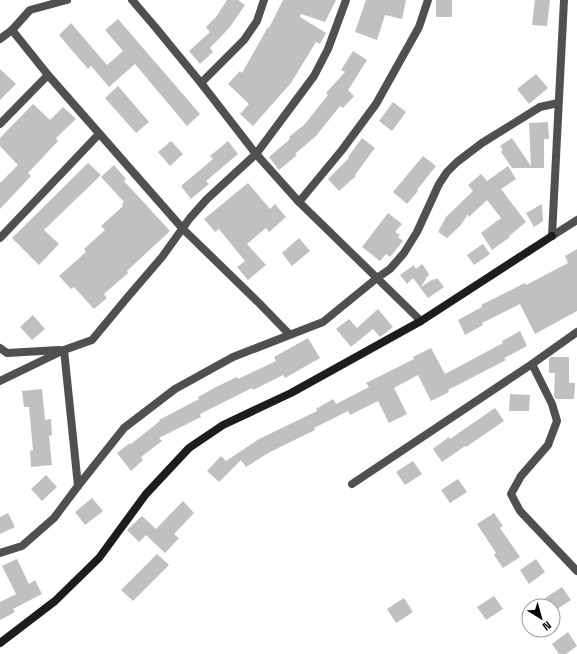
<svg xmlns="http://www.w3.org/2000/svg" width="577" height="654" font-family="'Space Grotesk',sans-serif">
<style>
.building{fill:#c0c0c0}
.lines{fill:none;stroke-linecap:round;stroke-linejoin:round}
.street{stroke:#505050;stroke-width:8}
.secondary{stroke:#1d1d1d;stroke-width:8}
</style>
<rect width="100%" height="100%" fill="#fff"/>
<g class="building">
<path d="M227,0H238L245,5L230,27L210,48L213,52L200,64L189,51L210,32L206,27L216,17Z"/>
<path d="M283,0H336L325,22L301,14L300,17L326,33L320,44L316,42L291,83L253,126L240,114L249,104L228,84L240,71L242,73L268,27L269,28Z"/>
<path d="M366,0H406L402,19L385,15L377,40L355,32Z"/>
<rect x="436" y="0" width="16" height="17"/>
<path d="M535,0H550L547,26L532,25Z"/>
<path d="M118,19L200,114L187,126L135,64L109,87L91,66L88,69L59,35L71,23L107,65L123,51L105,30Z"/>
<path d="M353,51L367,60L348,90L354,96L343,108L340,106L316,136L295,154L297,155L279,170L269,157L290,139L289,137L305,124L328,95L326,93L345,72L341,70Z"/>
<path d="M0,69L16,84L0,100Z"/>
<path d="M536,74L548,88L529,104L517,89Z"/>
<path d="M118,86L149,122L136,133L105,98Z"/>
<path d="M393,102L406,112L392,131L379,121Z"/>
<path d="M33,104L50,120L63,107L76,119L56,138L58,141L28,173L31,176L0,209V183L18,165L0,146V138Z"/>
<path d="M548,122L549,139H544V168H512L501,152L503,150L500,146L512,138L531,166L529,123Z"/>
<path d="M362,138L375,148L355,175L356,176L339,191L328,179L349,158L348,157Z"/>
<path d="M171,141L183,154L170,166L158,152Z"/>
<path d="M228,141L238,154L206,181L209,184L191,199L181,186L213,159L210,156Z"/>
<path d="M423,156L436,166L417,190L418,191L407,204L393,192Z"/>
<path d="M88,163L101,175L44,230L59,244L39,265L12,238Z"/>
<path d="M114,165L126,179L124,181L170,231L127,271L128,273L104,294L107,298L94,309L74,287L71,289L59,276L86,252L84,249L105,230L101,226L123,206L122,204L124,202L101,177Z"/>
<path d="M508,166L516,179L501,189L526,222L509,236L510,237L492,250L481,233L501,218L487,200L469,217L468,214L461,225L447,238L438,232L446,217L473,191L468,185L481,174L487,181Z"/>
<path d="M248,183L270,209L275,204L286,217L269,232L266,228L247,244L266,265L248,280L237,267L245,261L219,229L215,232L204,219Z"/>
<path d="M542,204L543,221L534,227L526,213Z"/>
<path d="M388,213L402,224L395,232L400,235L398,237L403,241L390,257L386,254L380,261L362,247Z"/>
<path d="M299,238L310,251L292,266L282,253Z"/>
<path d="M483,244L490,254L474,265L467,255Z"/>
<path d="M577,249V311L535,334L520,304L482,323L483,325L465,335L458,320L482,307L481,305L525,283L526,285L568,263L565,256Z"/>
<path d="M422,264L429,274L421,287L433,279L434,280L437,278L444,287L428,298L413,278L407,284L400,275L414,265L416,269Z"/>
<path d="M378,309L393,327L380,337L373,329L351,347L336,329L349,319L357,328Z"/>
<path d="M33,315L45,329L32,340L20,327Z"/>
<path d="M520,331L527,346L504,358L506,360L448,390L449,392L431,401L418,375L394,388L407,414L389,423L378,401L350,415L348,411L314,428L315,430L270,452L246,467L241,460L219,482L207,471L221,456L226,461L259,439L317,411L316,409L333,399L336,404L369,387L366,383L414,359L413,357L431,348L445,374L503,343L502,341Z"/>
<path d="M308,338L320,358L285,378L283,375L253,390L252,388L200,414L201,417L159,438L162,441L141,457L143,460L131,471L117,453L130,443L131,444L160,421L159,420L199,399L198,397L216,387L237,377L238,379L276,361L274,357Z"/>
<path d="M551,357H569V383H575L574,399H556L554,396L555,373H549V359Z"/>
<path d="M42,389L45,420L51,419L52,435L49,436L52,465L31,467L30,451L33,450L29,407H24L22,391Z"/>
<path d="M510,394L530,395L529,411H509Z"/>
<path d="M495,408L504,421L466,447L465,446L442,462L433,449L449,437L450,439Z"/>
<path d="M413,461L422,474L405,485L396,472Z"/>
<path d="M46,475L57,487L42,501L31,489Z"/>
<path d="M458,479L467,492L450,503L441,490Z"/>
<path d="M92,498L103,511L85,525L75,512Z"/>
<path d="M183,501L194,513L174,534L179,538L165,553L146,535L139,542L127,530L142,516L156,529Z"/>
<path d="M8,513L15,527L0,534V517Z"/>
<path d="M494,513L503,526L500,528L520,557L503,568L494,555L496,553L477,524Z"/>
<path d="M157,554L169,565L133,601L121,590Z"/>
<path d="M17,559L29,584L35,580L42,594L13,609L15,612L0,620V602L16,594L2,566Z"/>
<path d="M536,559L545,572L529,584L520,570Z"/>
<path d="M562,587L571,600L554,611L553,606H551L545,598Z"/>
<path d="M494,596L503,609L486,620L477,607Z"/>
<path d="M404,598L413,612L396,623L387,609Z"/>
<path d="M568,632L577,646L566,654H559L552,644Z"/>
</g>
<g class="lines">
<g class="street">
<path d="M132,0L156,28L201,83L256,154L299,202L421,321"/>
<path d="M12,30L48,75L183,229L259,303L289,334"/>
<path d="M0,39L12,30L30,10L67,0"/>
<path d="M201,83L244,40L257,21L264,0"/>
<path d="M0,124L48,75"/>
<path d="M299,202L342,150L376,104L419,27L428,0"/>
<path d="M552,236L564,0"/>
<path d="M552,236L577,220"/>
<path d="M0,238L99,134"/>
<path d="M0,348L7,353L59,350"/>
<path d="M64,350L78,486"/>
<path d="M532,364L552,404L557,421L548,445L521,476L511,494L520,511L577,571"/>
<path d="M0,381L64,350L92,340L126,299L162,257L190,218L207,199L256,154L314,76L328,49L346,0"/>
<path d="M352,484L532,364L577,332"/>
<path d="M0,553L22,546L54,518L78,486L124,428L175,389L233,357L323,322L377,278L390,269L404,253L417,232L439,184L447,172L457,162L482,143L540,107L558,103"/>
</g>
<path class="secondary" d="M0,643L55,601L99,558L146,494L189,448L223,425L291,393L421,321L552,236"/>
</g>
<g transform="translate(541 618) rotate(143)"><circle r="19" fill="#ffffff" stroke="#999999"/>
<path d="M0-3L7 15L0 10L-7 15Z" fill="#000000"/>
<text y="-6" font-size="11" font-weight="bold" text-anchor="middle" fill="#000000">N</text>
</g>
</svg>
